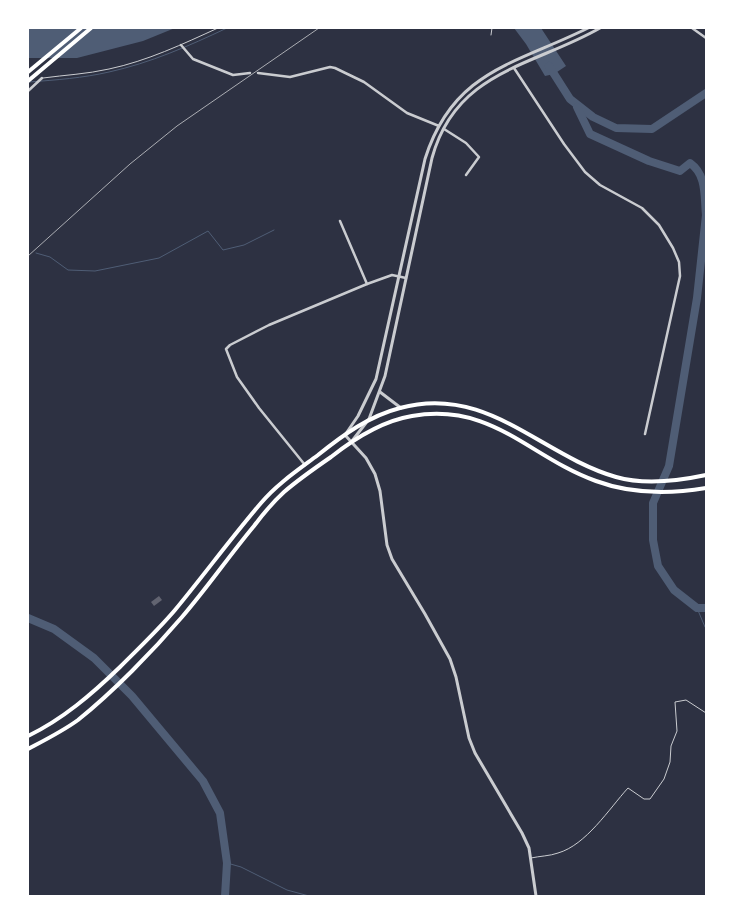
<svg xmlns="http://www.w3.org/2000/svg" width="734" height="924" font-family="'Open Sans',sans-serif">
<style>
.water{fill:#4f5d75}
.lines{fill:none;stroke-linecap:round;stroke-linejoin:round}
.stream{stroke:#4f5d75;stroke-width:1}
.river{stroke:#4f5d75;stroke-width:8}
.building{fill:#626471}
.service{stroke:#caccd0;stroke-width:1}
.minor{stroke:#caccd0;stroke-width:2.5}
.tertiary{stroke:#caccd0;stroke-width:3}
.primary{stroke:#fff;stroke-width:4}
.trunk{stroke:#fff;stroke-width:4}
.rail{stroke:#abadb3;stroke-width:1}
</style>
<rect width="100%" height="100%" fill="#2d3142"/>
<g class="water">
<path d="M28,28H175L143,41L77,58H28Z"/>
<path d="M514,28H541L566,66L554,74L545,76L526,44Z"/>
</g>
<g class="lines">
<g class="stream">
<path d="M29,82C56,80 83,78 109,72C150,63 189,46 227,28"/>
<path d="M36,253L50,257L68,270L95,271L159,258L208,231L223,250L244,245L274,230"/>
<path d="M697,608L705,627"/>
<path d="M227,863L241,867L287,890L309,896"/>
</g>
<g class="river">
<path d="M549,66L570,99L593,117L616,128L652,129L706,93"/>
<path d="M577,107L590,134L649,161L680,171L690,163C707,175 704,196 706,215"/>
<path d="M706,215L697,298L669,466L653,503V540L658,566L674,590L697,608H706"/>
<path d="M28,618L54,629L94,658L132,696L203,781L220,813L227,863L225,896"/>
</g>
</g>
<path class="building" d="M159,596L162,600L154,606L151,602Z"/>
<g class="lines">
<g class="service">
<path d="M491,35L492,28"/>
<path d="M43,78C65,75 87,74 109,69C147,61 183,44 218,28"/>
<path d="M531,858C540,856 550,856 558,853C586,845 609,809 628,788L644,799H650L664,779L670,762L671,746L677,731L675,702L686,700L706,713"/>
</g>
<g class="minor">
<path d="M692,28L706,38"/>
<path d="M181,45L193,59L233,75L250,73"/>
<path d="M514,68L564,144L585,172L600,185L642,208L659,225L673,248L679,262L680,276L645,434"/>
<path d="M258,73L290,77L330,67L335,68L364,82L407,113L439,126"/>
<path d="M28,91L42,78"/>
<path d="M444,129L466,143L479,157L466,175"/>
<path d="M340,221L367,284"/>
<path d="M305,465L259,408L237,377L226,349L230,345L269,325L367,284L392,275L406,278"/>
</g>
<g class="tertiary">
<path d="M380,392L401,408"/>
<path d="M352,441L369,419L385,376L432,158C456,70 534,66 600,28"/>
<path d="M536,896L529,848L522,833L475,753L469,738L456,677L450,659L425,614L392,559L387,545L380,491L375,474L366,458L345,435L358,416L376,379L425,159C453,70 516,64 588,28"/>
</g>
<g class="primary">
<path d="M28,736C63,719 92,694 120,667C139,648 158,630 175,610C204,575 231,538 261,503C277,484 298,470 318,455C343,435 369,416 400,408C487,384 540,455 616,477C644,485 678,481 706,475"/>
<path d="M28,749C45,740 63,731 78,720C113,692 153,651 182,617C207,588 229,556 254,526C263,514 273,502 284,492C299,479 315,468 331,457C355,438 382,421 412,416C492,402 529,457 596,481C631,494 670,494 706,488"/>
</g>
<g class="trunk">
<path d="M28,72L81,28"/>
<path d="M28,81L91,28"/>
</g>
<path class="rail" d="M28,256L130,164L177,126L319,28"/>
</g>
<rect width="734" height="924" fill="none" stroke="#ffffff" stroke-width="58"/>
</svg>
